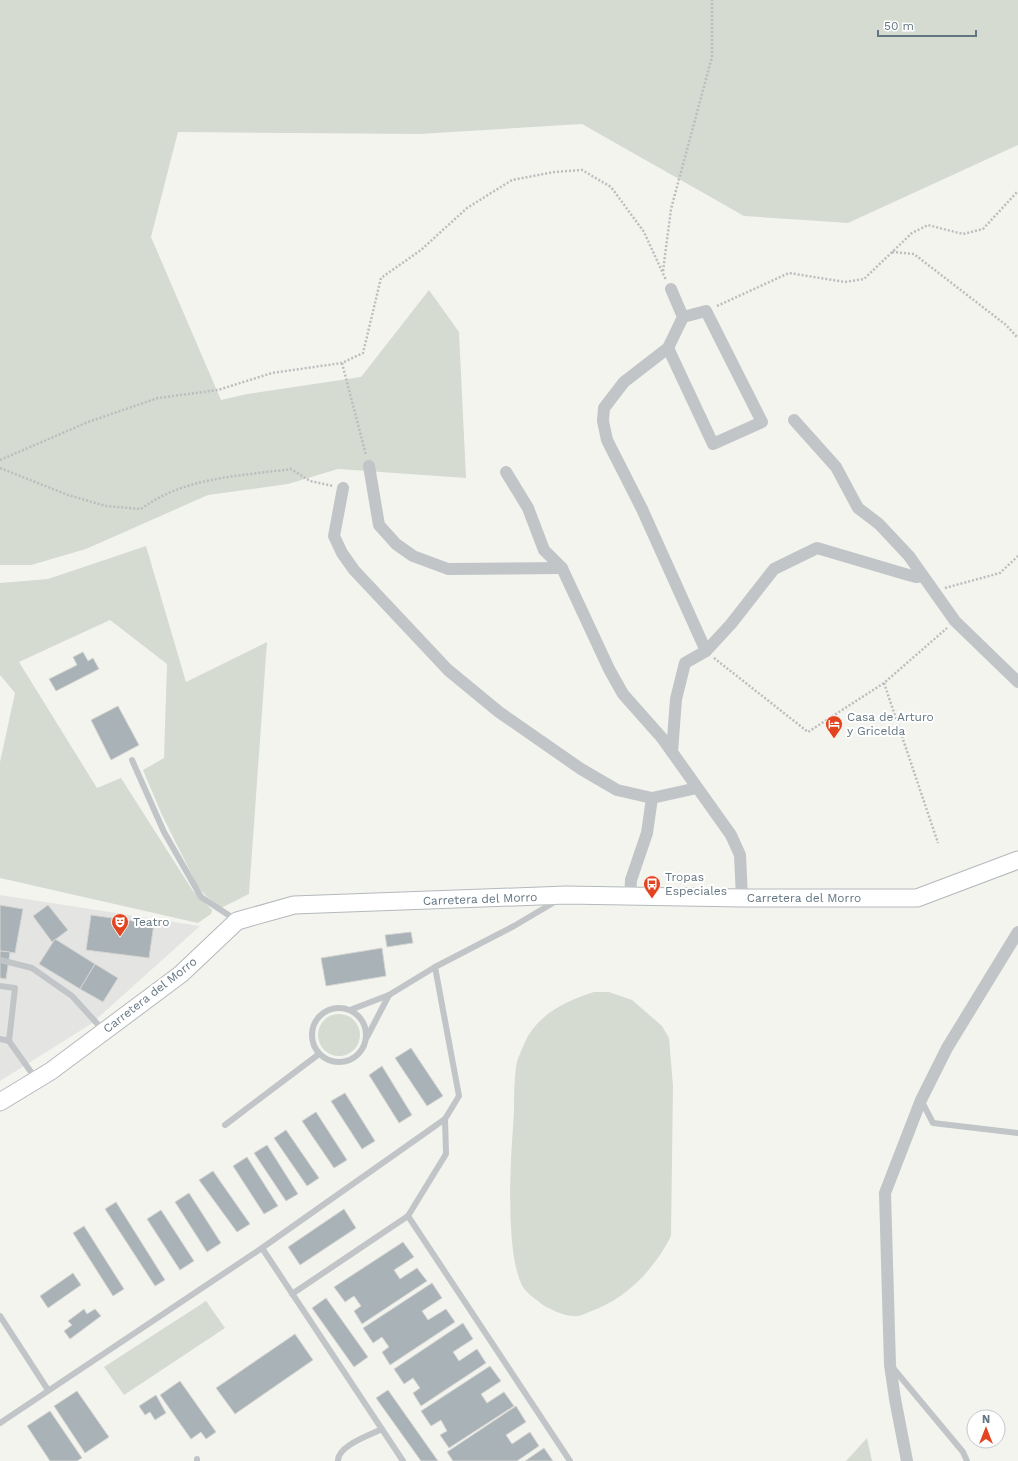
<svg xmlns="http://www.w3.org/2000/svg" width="1018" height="1461" font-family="'Work Sans',sans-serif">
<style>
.built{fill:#e4e5e3}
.green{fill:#d5dbd0}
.building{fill:#a9b2b6;stroke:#d5d5d2}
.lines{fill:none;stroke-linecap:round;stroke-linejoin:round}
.secondary-casing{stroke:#b3b9bc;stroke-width:19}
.path{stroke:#bbbdbf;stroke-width:2.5;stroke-dasharray:2 2;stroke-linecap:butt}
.lane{stroke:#c1c5c8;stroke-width:6}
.street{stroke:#c1c5c8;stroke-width:12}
.secondary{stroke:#fff;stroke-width:17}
.labels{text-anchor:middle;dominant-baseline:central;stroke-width:4;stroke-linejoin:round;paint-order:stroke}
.poi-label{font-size:12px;fill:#627581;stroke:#fff;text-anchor:start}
.street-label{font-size:12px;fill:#627581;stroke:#fff}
</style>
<rect width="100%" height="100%" fill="#f4f4ef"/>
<path class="built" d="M0,895L200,926L91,1024L0,1081Z"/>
<g class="green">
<path d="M0,0H1018V145L848,223L744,216L582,124L420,134L178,132L151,237L221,400L247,394L361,377L429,290L459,332L466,478L338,469L288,484L208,495L86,549L31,565H0Z"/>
<path d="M146,546L186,682L267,642L249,894L221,908L205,895L198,887L162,815L143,770L164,758L167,664L110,620L19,662L97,788L121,778L193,891L212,910L211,914L198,923L0,878V762L15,693L0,675V583L48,579Z"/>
<path d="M594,992H609L632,1000L662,1026L669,1038L673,1086L671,1236C654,1270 625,1300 589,1312C584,1314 579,1317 574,1316C564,1316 552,1310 543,1305C537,1300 527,1294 523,1287C504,1254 511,1153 514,1113C514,1098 514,1082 516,1067C517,1059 522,1049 525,1042C539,1013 566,1001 594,992Z"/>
<circle cx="339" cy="1035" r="21"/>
<path d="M206,1301L225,1328L124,1395L104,1367Z"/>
<path d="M867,1438L872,1461H846Z"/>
</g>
<g class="building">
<path d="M83,652L88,661L93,658L99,669L56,691L49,679L77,665L73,657Z"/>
<path d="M118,706L139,745L111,760L91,720Z"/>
<path d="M0,905L23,909L15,953L0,951Z"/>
<path d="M48,905L68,930L52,942L33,916Z"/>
<path d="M91,915L154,924L149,958L86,950Z"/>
<path d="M411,932L413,943L387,947L385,935Z"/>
<path d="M55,939L95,964L80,989L39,964Z"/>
<path d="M382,948L386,976L326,986L321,958Z"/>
<path d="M0,951L10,952L6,979L0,978Z"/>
<path d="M95,964L118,978L103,1002L80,989Z"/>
<path d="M411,1048L443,1096L427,1106L395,1058Z"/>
<path d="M382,1066L412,1115L399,1123L369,1075Z"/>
<path d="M345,1093L375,1141L362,1149L331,1101Z"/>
<path d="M316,1112L347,1160L334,1168L302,1121Z"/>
<path d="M286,1130L319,1178L307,1186L274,1138Z"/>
<path d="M267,1145L298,1194L286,1201L254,1153Z"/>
<path d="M247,1157L278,1206L264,1214L233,1166Z"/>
<path d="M213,1171L250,1224L237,1232L199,1180Z"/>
<path d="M189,1193L221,1243L207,1252L175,1202Z"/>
<path d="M116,1202L165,1280L155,1286L105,1209Z"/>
<path d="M344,1209L356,1228L300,1265L288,1247Z"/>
<path d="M161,1210L194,1261L180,1270L147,1219Z"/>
<path d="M84,1226L124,1289L113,1296L73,1233Z"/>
<path d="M403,1242L414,1257L394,1270L400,1279L417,1268L427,1281L362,1324L354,1311L361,1306L354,1296L345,1302L334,1287Z"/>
<path d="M73,1273L81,1285L48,1308L40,1296Z"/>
<path d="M432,1283L442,1298L422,1311L428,1320L446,1309L455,1322L390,1365L382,1352L389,1347L382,1337L373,1343L363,1328Z"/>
<path d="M326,1298L368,1357L354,1367L312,1308Z"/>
<path d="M84,1309L87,1314L95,1309L101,1316L70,1339L64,1331L72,1325L68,1321Z"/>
<path d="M463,1323L473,1339L453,1352L459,1361L477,1349L486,1363L421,1406L413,1393L420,1388L413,1378L404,1384L394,1369Z"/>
<path d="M295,1334L313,1360L235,1414L216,1388Z"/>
<path d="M490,1366L501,1381L481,1394L487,1403L504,1392L514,1406L449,1448L440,1435L447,1431L441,1420L431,1426L421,1411Z"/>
<path d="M180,1381L216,1432L206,1439L201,1432L191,1439L160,1395Z"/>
<path d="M388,1390L438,1461H421L376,1398Z"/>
<path d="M77,1391L109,1437L85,1453L54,1406Z"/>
<path d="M156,1395L166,1413L155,1420L150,1412L145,1415L139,1406Z"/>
<path d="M516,1406L526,1422L506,1435L512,1444L530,1432L539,1446L517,1461H453L447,1452Z"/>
<path d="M50,1411L82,1458L77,1461H50L27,1426Z"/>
<path d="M544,1448L553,1461H525Z"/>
</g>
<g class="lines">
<g class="secondary-casing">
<path id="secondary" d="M0,1102L51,1071L181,974L237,921L294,905L566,895L742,898H917L1018,860"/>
</g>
<g class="path">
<path d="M892,252L914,254L1006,325L1018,338"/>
<path d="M663,271L671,209L712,57V0"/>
<path d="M717,306L789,273L845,282L864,279L912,233L928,225L963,234L983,229L1018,191"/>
<path d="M342,363L366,455"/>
<path d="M0,460L88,422L158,398L218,390L272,373L342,363L363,353L381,278L421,250L467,208L512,180L554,172L582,170L611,187L644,232L666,280"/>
<path d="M0,468L68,495L106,506L141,509C184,477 240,476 291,469L310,481L333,486"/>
<path d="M945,588L1000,573L1018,556"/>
<path d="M714,658L808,732L884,683L947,628"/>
<path d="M884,683L938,843"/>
</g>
<g class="lane">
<path d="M132,760L164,832L201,897L236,920"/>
<path d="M0,960L32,968L72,996L103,1030"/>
<path d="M0,986L15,988L9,1041L0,1039"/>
<circle cx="339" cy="1035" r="27"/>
<path d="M350,1010L389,995"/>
<path d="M367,1037L389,995L435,967"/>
<path d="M9,1041L36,1079"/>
<path d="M921,1100L933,1123L1018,1133"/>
<path d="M225,1125L319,1054"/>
<path d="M408,1216L570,1461"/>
<path d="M262,1248L403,1461"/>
<path d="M292,1294L408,1216L446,1154L445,1119"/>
<path d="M0,1316L48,1390"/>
<path d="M893,1368L963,1452L967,1461"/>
<path d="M0,1423L262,1248L445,1119L459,1096L435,967L514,926L558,900"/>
<path d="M197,1461V1459"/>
<path d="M338,1461C337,1446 370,1435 382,1429"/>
</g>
<g class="street">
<path d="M671,289L683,317L668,348L624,382L604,408L603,421L607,440L642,509L706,651"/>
<path d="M668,348L713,444L762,422L706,311L683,317"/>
<path d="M794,420L836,467L858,508L879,524L909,556L955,621L1018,682"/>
<path d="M369,466L379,525L396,544L413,556L448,569L562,568"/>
<path d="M506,472L528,508L544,550L562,568L609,669L623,694L662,738L731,835L740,855L742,898"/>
<path d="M343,488L334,536L342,553L354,570L448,670L499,712L581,769L617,790L652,798"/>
<path d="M672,752L676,699L685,663L706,651L731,624L774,569L817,548L905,574L916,577L923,576"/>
<path d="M630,896L631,880L647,833L652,798L697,788"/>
<path d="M907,1461L895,1399L890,1365L885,1193L921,1100L947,1048L1018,932"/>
</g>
<use href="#secondary" class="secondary"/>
</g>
<defs>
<g id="hotel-pin" transform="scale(0.9)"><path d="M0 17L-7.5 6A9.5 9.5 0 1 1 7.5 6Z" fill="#e34420" stroke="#fff"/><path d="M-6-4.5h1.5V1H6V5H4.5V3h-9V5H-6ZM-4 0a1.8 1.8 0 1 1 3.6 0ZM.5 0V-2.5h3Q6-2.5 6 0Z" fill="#fff"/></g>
<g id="bus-pin" transform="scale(0.9)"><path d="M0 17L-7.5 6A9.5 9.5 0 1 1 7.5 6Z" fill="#e34420" stroke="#fff"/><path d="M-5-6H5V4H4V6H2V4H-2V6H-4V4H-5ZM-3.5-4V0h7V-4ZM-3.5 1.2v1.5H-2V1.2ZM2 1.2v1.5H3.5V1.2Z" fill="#fff"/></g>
<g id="theatre-pin" transform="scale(0.9)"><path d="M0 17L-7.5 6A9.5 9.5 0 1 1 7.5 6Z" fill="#e34420" stroke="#fff"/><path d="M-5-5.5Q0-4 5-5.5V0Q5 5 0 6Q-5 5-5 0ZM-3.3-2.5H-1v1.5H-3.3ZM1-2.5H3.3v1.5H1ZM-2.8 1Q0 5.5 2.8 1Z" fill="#fff"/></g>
</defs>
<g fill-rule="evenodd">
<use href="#hotel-pin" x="834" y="724"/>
<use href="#bus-pin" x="652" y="884"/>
<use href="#theatre-pin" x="120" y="922"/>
</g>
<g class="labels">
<g class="poi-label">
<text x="847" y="717">Casa de Arturo<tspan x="847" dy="14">y Gricelda</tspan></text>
<text x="665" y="877">Tropas<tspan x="665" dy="14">Especiales</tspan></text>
<text x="133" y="922">Teatro</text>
</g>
<g class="street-label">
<text x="804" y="898">Carretera del Morro</text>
<text transform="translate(480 899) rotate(-2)">Carretera del Morro</text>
<text transform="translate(150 995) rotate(-38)">Carretera del Morro</text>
</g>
</g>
<g transform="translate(986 1429)"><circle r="19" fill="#ffffff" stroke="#c0c8cd"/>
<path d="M0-3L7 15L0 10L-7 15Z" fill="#e34420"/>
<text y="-6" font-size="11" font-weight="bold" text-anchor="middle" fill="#627581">N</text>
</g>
<path d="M878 30v6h98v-6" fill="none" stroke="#627581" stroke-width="2"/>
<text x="884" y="30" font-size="12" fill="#627581" stroke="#ffffff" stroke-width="3" paint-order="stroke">50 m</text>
</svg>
